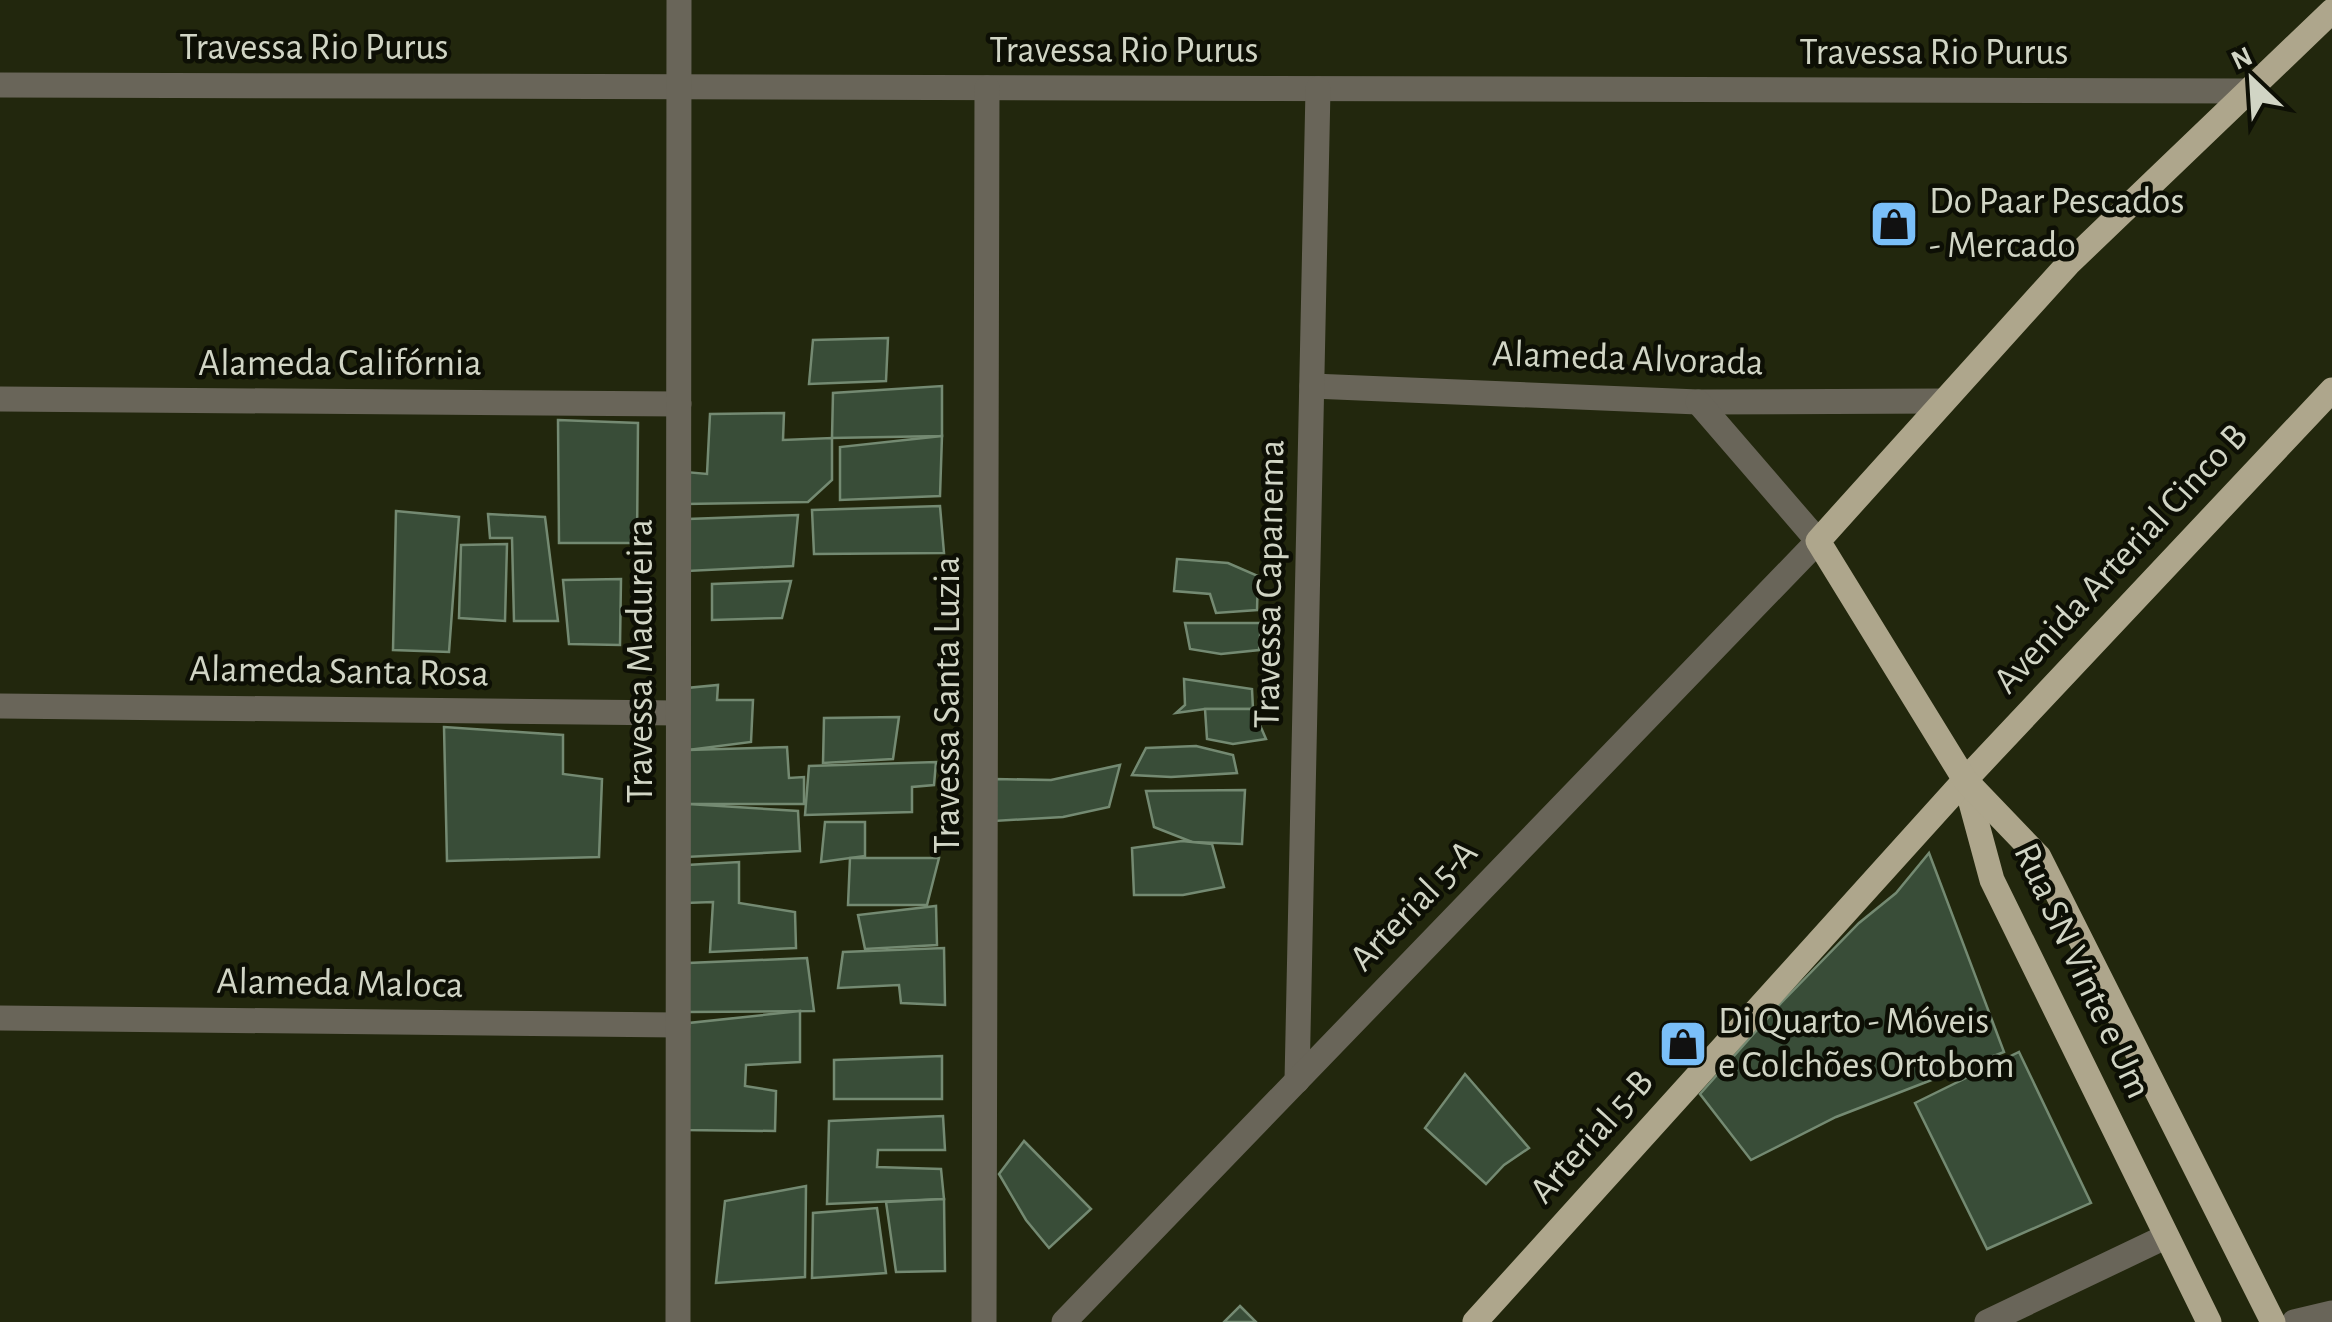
<svg xmlns="http://www.w3.org/2000/svg" width="2332" height="1322" font-family="'Alegreya Sans',sans-serif">
<style>
.building{fill:#394d38;stroke:#748a72;stroke-width:2.5}
.lines{fill:none;stroke-linecap:round;stroke-linejoin:round}
.minor{stroke:#696559;stroke-width:25}
.major{stroke:#aea68c;stroke-width:25}
.labels{text-anchor:middle;dominant-baseline:central;stroke-width:9;stroke-linejoin:round;paint-order:stroke}
.street-label{font-size:38px;fill:#d1d5c5;stroke:#0d0f05}
.poi-label{font-size:38px;fill:#d1d5c5;stroke:#0d0f05;text-anchor:start}
</style>
<rect width="100%" height="100%" fill="#22270d"/>
<g class="building">
<path d="M888,338L886,381L809,384L813,340Z"/>
<path d="M942,386V436L832,438L833,393Z"/>
<path d="M784,413L783,440L832,438V480L808,502L685,504L686,472L707,474L710,414Z"/>
<path d="M558,420L638,423L637,543H559Z"/>
<path d="M942,436L940,496L840,500V447Z"/>
<path d="M940,506L944,553L814,554L812,510Z"/>
<path d="M396,511L459,517L449,652L393,650Z"/>
<path d="M488,514L545,517L558,621H514L512,538H490Z"/>
<path d="M798,515L793,566L687,571L688,519Z"/>
<path d="M507,544L505,621L459,618L461,545Z"/>
<path d="M1177,559L1228,563L1258,576L1257,610L1216,613L1210,594L1174,591Z"/>
<path d="M621,579L620,645L569,644L563,580Z"/>
<path d="M791,581L782,618L712,620V584Z"/>
<path d="M1185,623H1261L1259,650L1221,654L1190,649Z"/>
<path d="M1184,679L1252,689L1253,709H1205L1176,713L1185,705Z"/>
<path d="M718,685L717,700H753L751,742L688,750L687,688Z"/>
<path d="M1205,709H1253L1266,739L1233,744L1207,739Z"/>
<path d="M899,717L893,759L823,763L824,718Z"/>
<path d="M444,727L563,735V774L602,779L599,857L447,861Z"/>
<path d="M1196,746L1233,755L1237,773L1171,777L1132,775L1146,748Z"/>
<path d="M787,747L789,778L804,777V804H688V750Z"/>
<path d="M936,762L934,785L912,787V812L805,815L809,766Z"/>
<path d="M1120,765L1109,807L1063,817L994,821L995,779L1051,780Z"/>
<path d="M1245,790L1242,844L1192,842L1154,827L1146,791Z"/>
<path d="M688,804L798,811L800,851L686,857Z"/>
<path d="M825,822H865V856L821,862Z"/>
<path d="M1182,841L1212,844L1224,887L1183,895H1134L1132,848Z"/>
<path d="M1929,853L2004,1052L1836,1117L1751,1160L1700,1094L1781,1003L1859,923L1896,893Z"/>
<path d="M850,858H939L927,905H848Z"/>
<path d="M739,862V903L795,912L796,948L710,952L713,902L685,903L687,865Z"/>
<path d="M936,906L937,945L865,949L858,915Z"/>
<path d="M944,948L945,1005L901,1003L899,985L838,988L843,952Z"/>
<path d="M807,958L814,1011L687,1012L688,963Z"/>
<path d="M800,1011V1062L746,1065L745,1086L776,1091L775,1131L685,1130L689,1023Z"/>
<path d="M2019,1052L2091,1203L1987,1249L1915,1103Z"/>
<path d="M942,1056V1099H834V1060Z"/>
<path d="M1465,1074L1529,1148L1504,1165L1486,1184L1425,1128Z"/>
<path d="M943,1116L945,1150H878L877,1167L941,1169L944,1199L827,1204L829,1121Z"/>
<path d="M1024,1141L1091,1209L1049,1248L1026,1220L999,1174Z"/>
<path d="M806,1186L805,1277L716,1283L725,1201Z"/>
<path d="M944,1199L945,1271L896,1272L886,1202Z"/>
<path d="M877,1208L886,1273L812,1278L813,1213Z"/>
<path d="M1240,1306L1256,1322H1224Z"/>
</g>
<g class="lines">
<g class="minor">
<path d="M0,85L2248,91"/>
<path d="M1312,386L1698,402L1943,401"/>
<path d="M0,399L679,404"/>
<path d="M0,706L678,713"/>
<path d="M0,1018L678,1025"/>
<path d="M1297,1081L1318,89"/>
<path d="M678,1322L679,0"/>
<path d="M984,1322L987,88"/>
<path d="M1064,1322L1818,541L1698,402"/>
<path d="M1987,1322L2165,1237"/>
<path d="M2294,1322L2332,1313"/>
</g>
<g class="major">
<path d="M1966,784L1992,880L2209,1322"/>
<path d="M1475,1322L1965,780L2332,390"/>
<path d="M2273,1322L2039,857L1965,780L1818,541L2068,264L2332,11"/>
</g>
</g>
<defs>
<g id="shop-square" transform="scale(2.5)"><rect x="-9" y="-9" width="18" height="18" rx="4" fill="#7abff8" stroke="#0d0f05"/><path d="M-5-2.5h2.3a2.7 3.5 0 0 1 5.4 0H5L5.5 6h-11ZM-1.5-2.5h3a1.5 2.3 0 0 0-3 0Z" fill="#111"/></g>
</defs>
<g fill-rule="evenodd">
<use href="#shop-square" x="1894" y="224"/>
<use href="#shop-square" x="1683" y="1044"/>
</g>
<g class="labels">
<g class="street-label">
<text x="314" y="48">Travessa Rio Purus</text>
<text x="1124" y="51">Travessa Rio Purus</text>
<text x="1934" y="53">Travessa Rio Purus</text>
<text transform="translate(1628 359) rotate(2)">Alameda Alvorada</text>
<text x="340" y="364">Alameda Califórnia</text>
<text transform="translate(2121 559) rotate(-47)">Avenida Arterial Cinco B</text>
<text transform="translate(1270 584) rotate(-89)">Travessa Capanema</text>
<text transform="translate(641 661) rotate(-90)">Travessa Madureira</text>
<text transform="translate(339 672) rotate(1)">Alameda Santa Rosa</text>
<text transform="translate(948 705) rotate(-90)">Travessa Santa Luzia</text>
<text transform="translate(1414 906) rotate(-46)">Arterial 5-A</text>
<text transform="translate(2082 971) rotate(65)">Rua SN Vinte e Um</text>
<text transform="translate(340 984) rotate(1)">Alameda Maloca</text>
<text transform="translate(1592 1137) rotate(-48)">Arterial 5-B</text>
</g>
<g class="poi-label">
<text x="1929" y="202">Do Paar Pescados<tspan x="1929" dy="44">- Mercado</tspan></text>
<text x="1718" y="1022">Di Quarto - Móveis<tspan x="1718" dy="44">e Colchões Ortobom</tspan></text>
</g>
</g>
<g transform="translate(2252 80) rotate(335)" stroke="#0d0f05" stroke-width="8" paint-order="stroke">
<path d="M0-8L18 38L0 25L-18 38Z" fill="#d1d5c5"/>
<text y="-15" font-size="28" font-weight="bold" text-anchor="middle" fill="#d1d5c5">N</text>
</g>
</svg>
